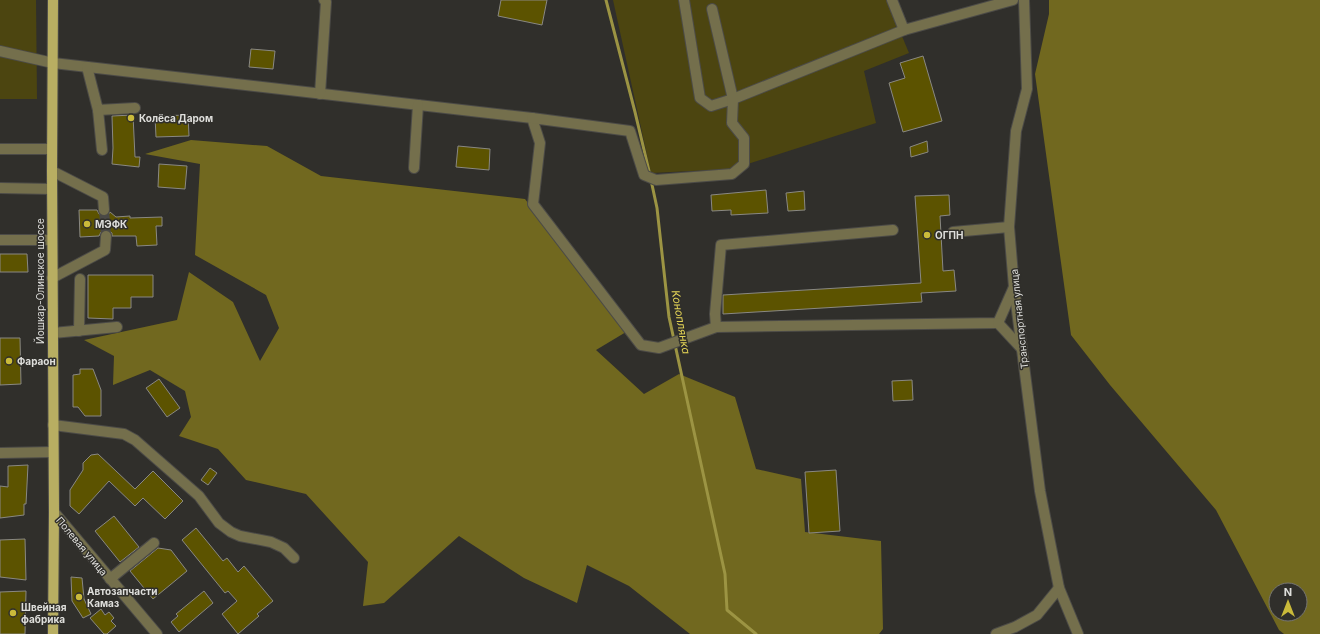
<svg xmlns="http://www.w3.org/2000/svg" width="1320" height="634" font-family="Inter,sans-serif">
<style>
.green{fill:#4c4510}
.forest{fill:#71681f;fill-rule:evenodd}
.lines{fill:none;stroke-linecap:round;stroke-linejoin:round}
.stream{stroke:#9c9443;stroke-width:3}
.building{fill:#5c5300;stroke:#898883}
.minor-tunnel{stroke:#4a4946;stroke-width:10;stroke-dasharray:10 5;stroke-linecap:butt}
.minor-casing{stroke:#4c4b47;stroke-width:12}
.major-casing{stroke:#4c4b47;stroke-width:12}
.minor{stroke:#746f4c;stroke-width:10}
.major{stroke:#b8ae62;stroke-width:10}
.poi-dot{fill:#caba3a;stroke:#302f2b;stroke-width:1.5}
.labels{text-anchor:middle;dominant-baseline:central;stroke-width:3;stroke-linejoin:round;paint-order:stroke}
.poi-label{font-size:10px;font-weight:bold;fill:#dfdfdc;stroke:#302f2b;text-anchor:start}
.street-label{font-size:10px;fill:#dfdfdc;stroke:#302f2b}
.water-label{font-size:11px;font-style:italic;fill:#e4d456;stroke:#302f2b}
</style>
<rect width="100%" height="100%" fill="#302f2b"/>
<g class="green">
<path d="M0,0H36L37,99H0Z"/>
<path d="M613,0H887L909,53L864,71L876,123L732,169L651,173Z"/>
</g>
<g class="forest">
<path d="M1049,0H1320V634H1284L1279,630L1216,510L1110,385L1071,335L1035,74L1049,14ZM1276,590H1300V614H1276Z"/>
<path d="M191,140L267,146L321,176L525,199L626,332L596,350L644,394L679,374L735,397L756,469L801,479L805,532L881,541L883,629L879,634H690L629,586L587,565L577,603L524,578L459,536L384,603L363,606L368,562L306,494L246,480L218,449L179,436L191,417L185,391L150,370L113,385L114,356L84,340L177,320L189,272L233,302L260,361L279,328L266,295L195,255L200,164L145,154Z"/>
</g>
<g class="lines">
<g class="stream">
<path d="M606,0L635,112L650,175"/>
<path d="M651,180L657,208L669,317L725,574L727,610L756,634"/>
</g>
</g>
<g class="building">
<path d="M501,0H547L542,25L498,16Z"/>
<path d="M251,49L275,51L273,69L249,67Z"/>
<path d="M923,56L942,121L903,132L889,83L905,78L900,63Z"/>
<path d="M133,115L135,157H140L139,167L112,164L113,148L112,116Z"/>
<path d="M188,115L189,136L156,137L155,116Z"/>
<path d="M927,141L928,152L911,157L910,147Z"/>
<path d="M458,146L490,149L489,170L456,167Z"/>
<path d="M159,164L187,166L185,189L158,187Z"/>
<path d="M766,190L768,213L731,215V210L712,211L711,195Z"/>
<path d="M804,191L805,210L788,211L786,193Z"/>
<path d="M949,195L950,215L940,216L943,271L954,270L956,291L921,293L922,302L723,314V295L921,283L915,196Z"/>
<path d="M79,210H97L99,214L104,216L108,215L110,212L116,217L130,216V218L162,217V226H156L157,245L137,246L136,236H112V233L107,230L101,232L99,236L80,237Z"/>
<path d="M0,254H27L28,272H0Z"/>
<path d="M88,275H153V297H131V308H113V319L88,318Z"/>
<path d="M0,338H20L21,384L0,385Z"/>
<path d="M80,369H93L101,390V416H85L78,407H73V375L80,374Z"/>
<path d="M159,379L180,408L167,417L146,388Z"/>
<path d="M912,380L913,400L893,401L892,381Z"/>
<path d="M98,454L135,489L153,471L183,501L165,519L143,498L135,506L109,481L79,514L70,506V490L83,470V463L91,455Z"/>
<path d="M28,465L26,504H24V515L0,518V486L8,487V466Z"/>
<path d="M210,468L217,473L208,485L201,480Z"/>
<path d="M836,470L840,531L809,533L805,472Z"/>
<path d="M114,516L139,547L120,562L95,531Z"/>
<path d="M196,528L223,561L227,558L238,572L244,566L273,601L257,614L259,616L238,634L222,614L237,601L228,591L225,593L182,540Z"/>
<path d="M25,539L26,580L0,577V540Z"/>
<path d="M158,548L171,550L187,571L153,599L130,571Z"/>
<path d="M71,577L82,578L84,599L91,614L83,618L72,601Z"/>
<path d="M26,591L25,634H0V592Z"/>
<path d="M204,591L213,603L179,632L171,622L178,616L176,614Z"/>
<path d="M101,609L105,615L109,612L114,618L111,621L116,626L107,634H104L90,618Z"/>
</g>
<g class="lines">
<path class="minor-tunnel" d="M104,210L106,236"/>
<g class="minor-casing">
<g id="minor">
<path d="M684,0L700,98L711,106L733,99L904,30"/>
<path d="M892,0L904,30L1013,0"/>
<path d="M1024,0L1027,89L1016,131L1009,227L1014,287L1040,491L1059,588L1078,634"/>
<path d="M0,51L53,63L532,118L540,143L533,204L641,345L659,348L716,327L998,323L1014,287"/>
<path d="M87,67L98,110L135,108"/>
<path d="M320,94L326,2L324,0"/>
<path d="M98,110L102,150"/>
<path d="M532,118L630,131L644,175L656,180L732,174L744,164V138L732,123L733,99L712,9"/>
<path d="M0,149H52"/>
<path d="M414,168L418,105"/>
<path d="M52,171L103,197L104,210"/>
<path d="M0,188L52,189"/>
<path d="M953,232L1009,227"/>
<path d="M0,240H52"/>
<path d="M52,278L105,250L106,236"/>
<path d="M998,323L1022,349"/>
<path d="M716,327L715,314L721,245L893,230"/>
<path d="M79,331L80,279"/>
<path d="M53,333L117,327"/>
<path d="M53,425L124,434L135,440L199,496L219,523L231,532L240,536L271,542L284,548L294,558"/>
<path d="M0,453L53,452"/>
<path d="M54,512L157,634"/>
<path d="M110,579L154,543"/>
<path d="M996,634L1015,627L1037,615L1059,588"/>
</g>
</g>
<g class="major-casing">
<path id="major" d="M53,634L54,512L52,171L53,0"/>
</g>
<use href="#minor" class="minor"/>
<use href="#major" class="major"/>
</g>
<g class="poi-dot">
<circle cx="131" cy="118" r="4"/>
<circle cx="87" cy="224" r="4"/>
<circle cx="927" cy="235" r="4"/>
<circle cx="9" cy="361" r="4"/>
<circle cx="79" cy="597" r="4"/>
<circle cx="13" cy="613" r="4"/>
</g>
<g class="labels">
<g class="poi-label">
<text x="139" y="118">Колёса Даром</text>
<text x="95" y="224">МЭФК</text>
<text x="935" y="235">ОГПН</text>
<text x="17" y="361">Фараон</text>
<text x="87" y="591">Автозапчасти<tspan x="87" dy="12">Камаз</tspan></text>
<text x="21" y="607">Швейная<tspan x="21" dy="12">фабрика</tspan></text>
</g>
<g class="street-label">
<text transform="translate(40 281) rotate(-90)">Йошкар-Олинское шоссе</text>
<text transform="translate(1019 319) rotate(-96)">Транспортная улица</text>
<text transform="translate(82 546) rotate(50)">Полевая улица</text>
</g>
<g class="water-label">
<text transform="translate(681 322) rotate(80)">Коноплянка</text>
</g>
</g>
<g transform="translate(1288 602)"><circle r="19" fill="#302f2b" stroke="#767572"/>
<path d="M0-3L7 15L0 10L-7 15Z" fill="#caba3a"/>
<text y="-6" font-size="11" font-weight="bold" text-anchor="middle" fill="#dfdfdc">N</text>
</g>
</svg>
